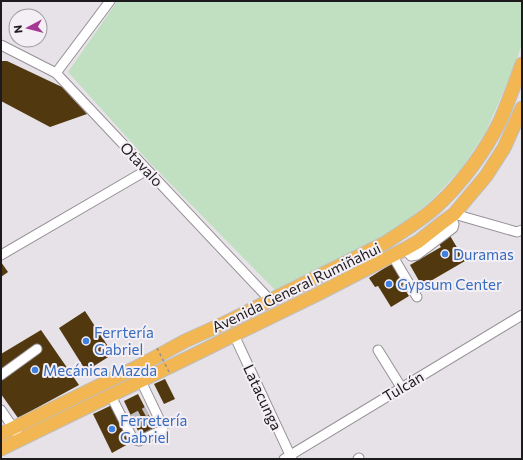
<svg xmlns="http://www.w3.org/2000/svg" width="523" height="460" font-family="Commissioner,sans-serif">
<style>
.green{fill:#c1e0c2}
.building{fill:#52380e}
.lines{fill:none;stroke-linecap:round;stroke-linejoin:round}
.minor-tunnel{stroke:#bebabe;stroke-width:9;stroke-dasharray:9 4.5;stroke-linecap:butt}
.minor-casing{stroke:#969196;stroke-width:11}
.highway-casing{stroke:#bfbfbf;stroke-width:15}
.minor{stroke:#fff;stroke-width:9}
.highway{stroke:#f2b652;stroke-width:13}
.path-bridge{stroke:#928f92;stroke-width:1.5;stroke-dasharray:3 3;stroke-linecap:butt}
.shop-dot{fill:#3f7fe0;stroke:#f4eff4;stroke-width:1.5}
.labels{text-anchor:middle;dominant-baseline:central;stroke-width:4;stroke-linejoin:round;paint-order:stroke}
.street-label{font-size:15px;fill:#1c1a1c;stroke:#f4eff4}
.shop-label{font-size:15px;fill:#366cbe;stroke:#f4eff4;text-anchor:start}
</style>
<rect width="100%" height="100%" fill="#e6e2e7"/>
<path class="green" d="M117,1H522V44L515,64L500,100L485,133L462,168L433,199L400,226L361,249L301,278L275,290L151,164L68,72L114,6Z"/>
<g class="building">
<path d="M1,61H7L62,87L87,114L50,127L1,101Z"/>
<path d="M449,234L465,261L422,286L410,265L441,247L437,241Z"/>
<path d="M1,262L8,272L1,277Z"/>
<path d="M394,262L407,282L402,285L409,296L391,307L378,286L375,287L369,278Z"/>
<path d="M85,311L113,354L86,371L59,328Z"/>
<path d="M41,330L79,385L18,418L1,394V354Z"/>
<path d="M165,379L175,399L164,404L154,384Z"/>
<path d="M138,394L155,427L140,435L124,401Z"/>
<path d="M112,405L130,443L112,453L93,414Z"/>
</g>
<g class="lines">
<path class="minor-tunnel" d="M132,419L147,411"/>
<g class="minor-casing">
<g id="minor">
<path d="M1,45L56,73L270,300"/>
<path d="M56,73L110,1"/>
<path d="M454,214L517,232L522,230"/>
<path d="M405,249L411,256L417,255L453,228L454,224L450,217"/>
<path d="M1,255L147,170"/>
<path d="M392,255L417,297"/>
<path d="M234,335L292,459"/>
<path d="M378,350L401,387"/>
<path d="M1,375L37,349"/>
<path d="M111,396L133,439L139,441L162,430L163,428L162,425L141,381"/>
<path d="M1,410L21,439"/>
<path d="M284,459L522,315"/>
<path d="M358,459L359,458"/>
</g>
</g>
<g class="highway-casing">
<g id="highway">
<path d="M1,434L143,364L185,341L227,322L385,243C403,231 422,220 438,205C462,183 486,150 500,121C508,103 515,83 522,64"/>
<path d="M1,449L208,348L234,335L318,294L405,249L419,241L443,222L454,214L486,176L504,148L522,108"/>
</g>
</g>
<use href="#minor" class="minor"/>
<use href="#highway" class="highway"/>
<path class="path-bridge" d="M157,348L169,372"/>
</g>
<g class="shop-dot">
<circle cx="445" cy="254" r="4"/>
<circle cx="389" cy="284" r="4"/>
<circle cx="86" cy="341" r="4"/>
<circle cx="35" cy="370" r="4"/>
<circle cx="112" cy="429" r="4"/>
</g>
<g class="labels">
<g class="street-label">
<text transform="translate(142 164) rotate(47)">Otavalo</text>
<text transform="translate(296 287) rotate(-26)">Avenida General Rumiñahui</text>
<text transform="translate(403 386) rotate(-31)">Tulcán</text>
<text transform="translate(263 397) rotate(65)">Latacunga</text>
</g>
<g class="shop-label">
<text x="453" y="254">Duramas</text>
<text x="397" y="284">Gypsum Center</text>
<text x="94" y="332">Ferrtería<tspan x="94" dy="17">Gabriel</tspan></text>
<text x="43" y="370">Mecánica Mazda</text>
<text x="120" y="420">Ferretería<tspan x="120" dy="17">Gabriel</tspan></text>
</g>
</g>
<rect width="523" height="460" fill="none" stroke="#1c1a1c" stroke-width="4"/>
<g transform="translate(28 28) rotate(263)"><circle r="19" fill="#f4eff4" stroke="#9e9a9e"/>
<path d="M0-3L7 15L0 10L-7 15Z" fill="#a53795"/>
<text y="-6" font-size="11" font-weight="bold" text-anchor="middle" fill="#1c1a1c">N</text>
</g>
</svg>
